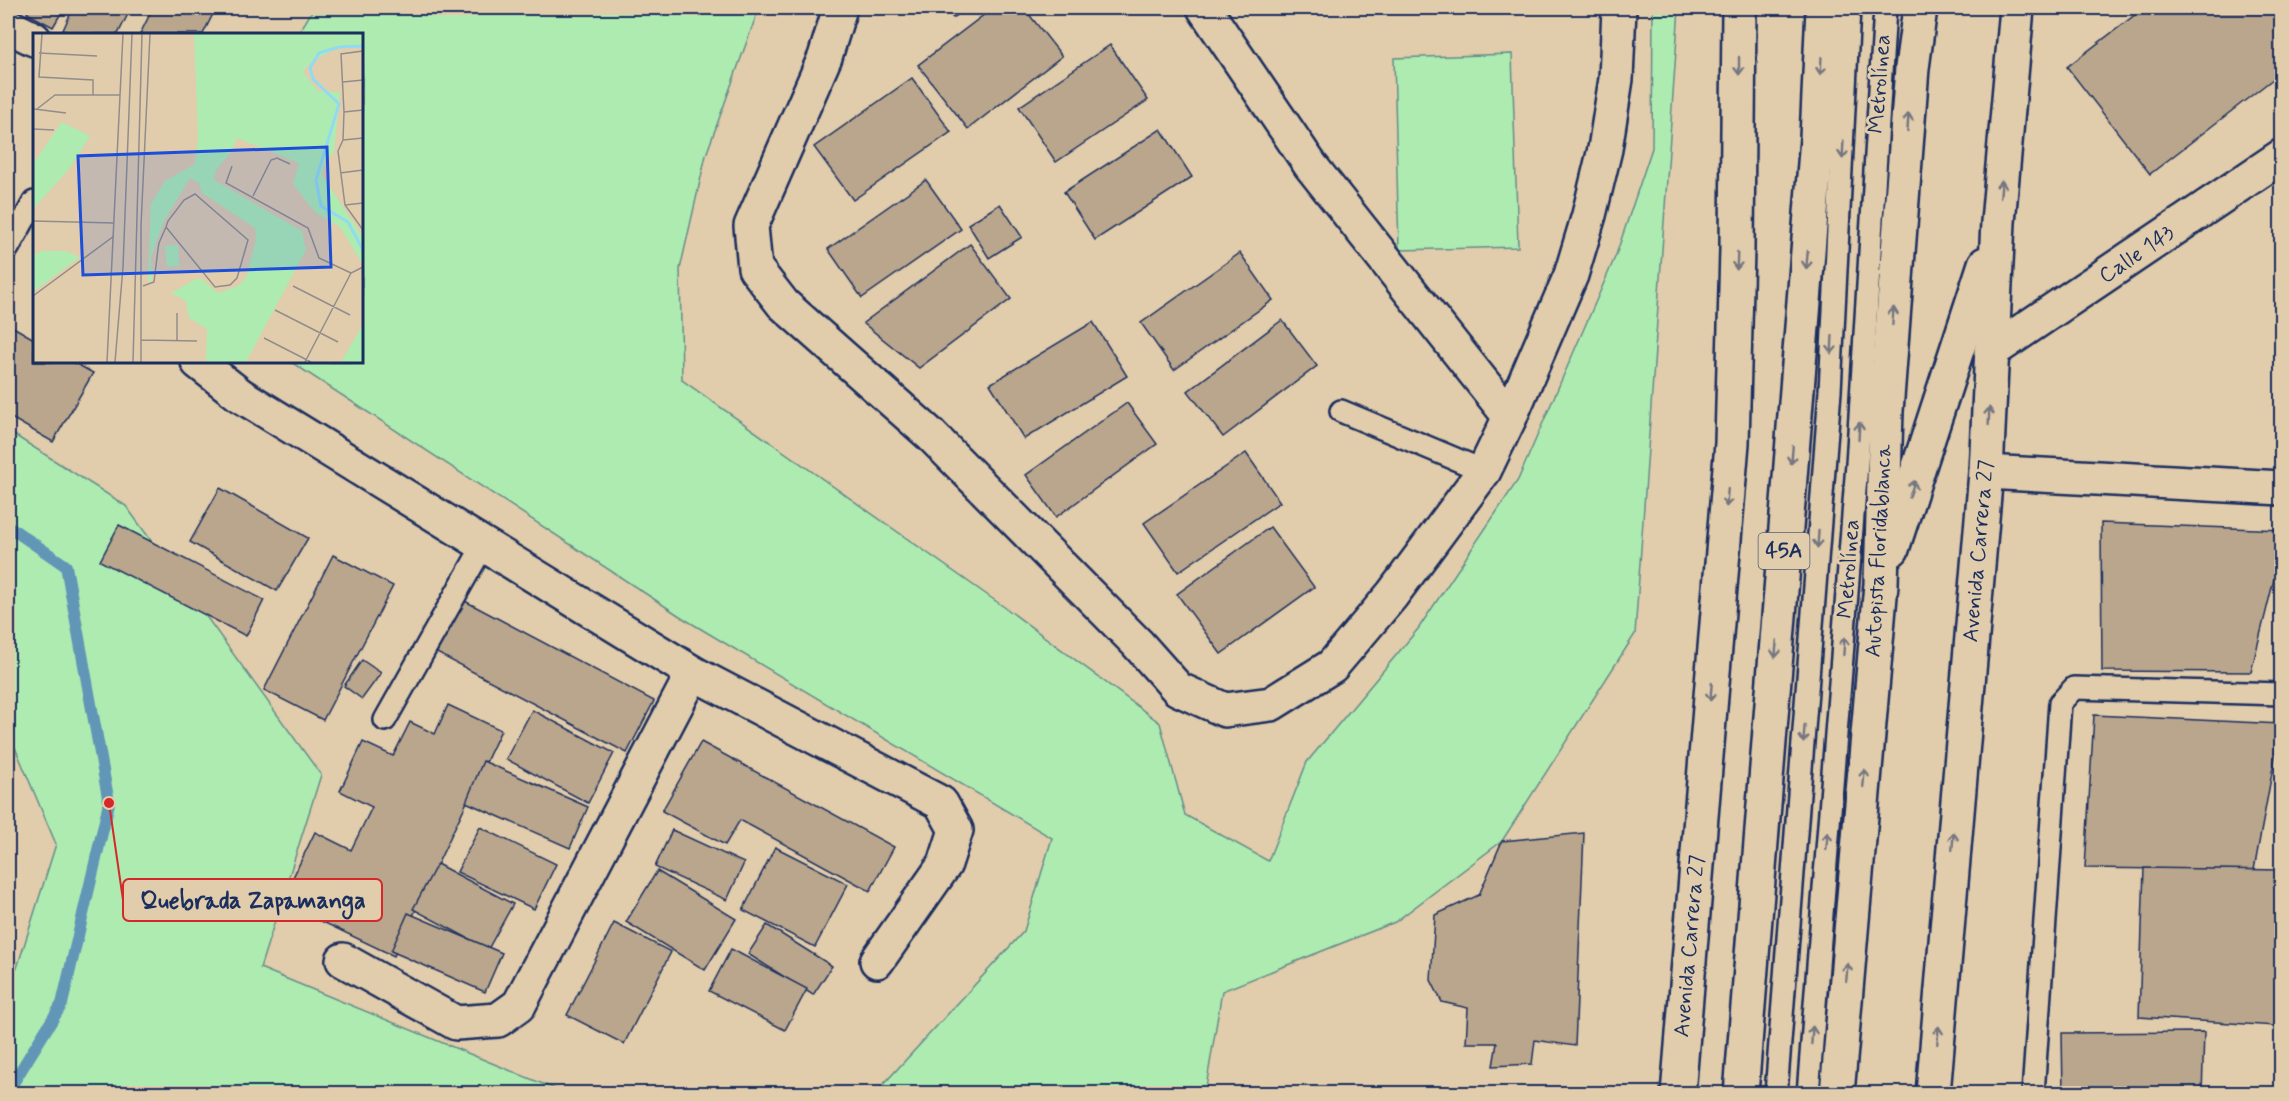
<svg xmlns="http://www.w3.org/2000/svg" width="2289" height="1101" font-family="Mynerve,sans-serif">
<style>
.green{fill:#aeebb1;stroke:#648d88;stroke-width:1.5}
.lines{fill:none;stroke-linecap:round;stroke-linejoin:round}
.stream{stroke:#6296b7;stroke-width:12}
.building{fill:#b9a68c;stroke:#1b2f5e;stroke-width:1.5}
.lane-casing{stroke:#1b2f5e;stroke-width:26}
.street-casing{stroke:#1b2f5e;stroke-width:38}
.highway-casing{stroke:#1b2f5e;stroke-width:38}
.lane{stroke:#e1ccab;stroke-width:21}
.street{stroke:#e1ccab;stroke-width:33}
.highway{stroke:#e1ccab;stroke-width:33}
.oneway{stroke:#747681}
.labels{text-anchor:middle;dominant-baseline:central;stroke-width:6;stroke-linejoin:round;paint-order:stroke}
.shield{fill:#e1ccab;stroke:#565e75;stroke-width:1.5}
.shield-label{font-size:21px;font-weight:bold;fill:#1b2f5e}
.street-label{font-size:22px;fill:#1b2f5e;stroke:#e1ccab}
.inset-river{fill:none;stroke:#91dbf2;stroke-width:3}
.inset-road{fill:none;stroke:#928d8c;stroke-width:1.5}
.view{fill:#1d4ed8;fill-opacity:0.15;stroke:#1d4ed8;stroke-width:3}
.inset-edge{fill:none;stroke:#1b2f5e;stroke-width:3}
.leader{fill:none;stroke:#d62828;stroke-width:2}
.callout-dot{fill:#d62828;stroke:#e1ccab;stroke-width:2}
.callout{fill:#e1ccab;stroke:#d62828;stroke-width:2}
.callout-label{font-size:24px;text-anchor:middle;font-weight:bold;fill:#1b2f5e}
</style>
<rect width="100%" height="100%" fill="#e1ccab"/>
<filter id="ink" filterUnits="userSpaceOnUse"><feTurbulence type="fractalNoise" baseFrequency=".0167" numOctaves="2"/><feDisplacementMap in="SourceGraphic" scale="12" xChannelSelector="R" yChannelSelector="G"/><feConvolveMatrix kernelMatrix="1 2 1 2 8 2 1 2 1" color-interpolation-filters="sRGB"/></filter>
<g filter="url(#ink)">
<g class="green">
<path d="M314,8H759L706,155L680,269L682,380L1007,609L1160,723L1185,815L1268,861L1307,762L1418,629L1518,480L1616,255L1652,148L1653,8H1679L1635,634L1502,841L1395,922L1222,991L1205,1093H878L880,1088L1024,931L1052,838L686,620L291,362H362V34H298Z"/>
<path d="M1512,54L1518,247L1399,250L1394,58Z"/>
<path d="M8,431L126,506L321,775L260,968L565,1093H8V978L17,968L56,844L8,731Z"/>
</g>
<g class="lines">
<path class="stream" d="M8,526L66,566L109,803L62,1004L8,1091"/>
</g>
<g class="building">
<path d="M30,8H64L53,27L27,13Z"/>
<path d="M73,8H131L118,34H73L63,30Z"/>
<path d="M153,8H216L203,34H140Z"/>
<path d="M945,8H968L953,18Z"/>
<path d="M993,8H1024L1062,56L968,129L918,65Z"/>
<path d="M2144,8H2282V72L2150,174L2067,67Z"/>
<path d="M1110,45L1148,100L1056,162L1019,107Z"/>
<path d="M912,78L951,132L853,200L814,147Z"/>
<path d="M1161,129L1192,177L1095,240L1064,192Z"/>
<path d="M926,180L961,229L862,298L828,249Z"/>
<path d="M1000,204L1022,237L989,258L968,224Z"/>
<path d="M970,244L1011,299L919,368L863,323Z"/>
<path d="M1240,253L1273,300L1174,370L1141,323Z"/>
<path d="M1282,320L1317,366L1223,437L1188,391Z"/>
<path d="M1093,322L1127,376L1024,439L990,384Z"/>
<path d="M8,324L34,339V362H73L93,373L53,442L8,416Z"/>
<path d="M1127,403L1157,444L1056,517L1026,475Z"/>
<path d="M1246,453L1280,502L1178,572L1144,523Z"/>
<path d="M220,488L308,538L277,591L190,542Z"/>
<path d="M2101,523L2282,530V547L2251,672L2102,671Z"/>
<path d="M119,525L264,600L246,636L100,561Z"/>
<path d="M1270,527L1314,587L1221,654L1177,594Z"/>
<path d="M333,555L393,586L323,720L264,690Z"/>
<path d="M463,600L654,701L627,753L435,652Z"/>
<path d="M362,660L381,673L362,699L344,686Z"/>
<path d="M448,705L501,730L394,956L281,902L315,832L351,850L372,807L340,791L363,742L393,756L410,722L435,734Z"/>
<path d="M532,710L614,753L588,803L506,759Z"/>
<path d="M2094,715L2281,724L2254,870L2085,868Z"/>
<path d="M701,742L894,847L870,891L740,820L725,845L662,811Z"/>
<path d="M483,761L588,807L570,848L466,802Z"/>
<path d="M480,827L556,864L534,909L457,872Z"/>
<path d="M672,830L744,863L727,900L655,867Z"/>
<path d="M1584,833L1575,1046L1535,1040L1532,1064L1493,1066L1497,1043H1466L1468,1008L1442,1002L1431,980L1435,915L1479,895L1502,841Z"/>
<path d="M775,847L848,884L815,947L743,910Z"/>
<path d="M437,864L513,904L488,949L413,909Z"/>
<path d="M2144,868L2282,870V996L2276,1026L2139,1017Z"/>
<path d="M657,871L736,919L705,970L626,922Z"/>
<path d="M408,913L502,953L485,992L391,951Z"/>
<path d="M614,923L671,952L624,1044L567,1015Z"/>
<path d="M767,925L832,966L813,995L748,954Z"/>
<path d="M731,949L807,989L785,1030L709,991Z"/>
<path d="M2204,1032L2202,1094H2063L2062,1033Z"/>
</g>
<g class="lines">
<g class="lane-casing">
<g id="lane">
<path d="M8,248L34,202"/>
<path d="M1341,411L1484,471"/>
<path d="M385,720L484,544"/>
<path d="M1776,1094L1830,391L1849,8"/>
<path d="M1808,1094L1857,464L1885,8"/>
<path d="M2033,1094L2060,703L2074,688L2282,694"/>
</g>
</g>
<g class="street-casing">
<g id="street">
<path d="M840,8L825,57L751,226L755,268L783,304L931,435L1137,643L1178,689L1225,710L1271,704L1332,666L1392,595L1484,471L1510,417L1571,275L1589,215L1605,149L1616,79L1619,8"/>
<path d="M1204,8L1311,166L1510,417"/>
<path d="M8,26L34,39"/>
<path d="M1991,352L2282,156"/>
<path d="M198,362L240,395L693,673L941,803L956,830L945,864L877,961"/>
<path d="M1986,472L2282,488"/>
<path d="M343,960L456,1023L498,1020L519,1005L693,673"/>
</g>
</g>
<g class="highway-casing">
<g id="highway">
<path d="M1892,549L1985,264"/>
<path d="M1678,1094L1732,443L1737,249L1739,8"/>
<path d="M1741,1094L1817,138L1823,8"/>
<path d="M1837,1094L1881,584L1886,411L1912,68L1920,8"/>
<path d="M1933,1094L1986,472L1998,222L2017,8"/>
</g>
</g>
<use href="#lane" class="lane"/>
<use href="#street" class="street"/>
<use href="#highway" class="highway"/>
</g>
<defs><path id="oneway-shaft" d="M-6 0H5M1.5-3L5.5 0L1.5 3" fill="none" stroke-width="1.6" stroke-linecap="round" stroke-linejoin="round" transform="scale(1.5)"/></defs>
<g class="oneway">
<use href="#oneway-shaft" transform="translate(1739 66) rotate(90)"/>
<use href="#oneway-shaft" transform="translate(1821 66) rotate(93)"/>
<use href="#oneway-shaft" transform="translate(1908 122) rotate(-86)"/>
<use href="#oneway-shaft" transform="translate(1843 150) rotate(93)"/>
<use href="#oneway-shaft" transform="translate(2001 189) rotate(-85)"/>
<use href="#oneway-shaft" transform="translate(1807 260) rotate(95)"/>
<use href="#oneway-shaft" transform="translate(1737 261) rotate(92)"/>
<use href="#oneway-shaft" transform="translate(1893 316) rotate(-86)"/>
<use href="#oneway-shaft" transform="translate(1832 345) rotate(93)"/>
<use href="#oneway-shaft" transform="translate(1989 416) rotate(-88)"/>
<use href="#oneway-shaft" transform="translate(1859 431) rotate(-87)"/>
<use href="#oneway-shaft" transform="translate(1792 455) rotate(95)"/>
<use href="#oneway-shaft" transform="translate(1912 489) rotate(-72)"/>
<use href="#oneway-shaft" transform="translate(1727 498) rotate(95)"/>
<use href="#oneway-shaft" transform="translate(1818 539) rotate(94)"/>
<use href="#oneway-shaft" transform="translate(1844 646) rotate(-86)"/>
<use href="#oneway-shaft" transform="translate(1776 649) rotate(95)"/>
<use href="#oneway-shaft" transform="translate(1711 692) rotate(95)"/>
<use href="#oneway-shaft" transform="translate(1804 734) rotate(94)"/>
<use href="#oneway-shaft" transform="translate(1864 778) rotate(-85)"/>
<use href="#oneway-shaft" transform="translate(1827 841) rotate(-85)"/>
<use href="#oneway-shaft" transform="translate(1953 841) rotate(-85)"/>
<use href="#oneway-shaft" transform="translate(1847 972) rotate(-85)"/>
<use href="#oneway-shaft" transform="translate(1812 1035) rotate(-86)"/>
<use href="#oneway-shaft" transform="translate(1938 1035) rotate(-85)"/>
</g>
</g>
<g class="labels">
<rect class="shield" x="1758.5" y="533" width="51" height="36" rx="4.5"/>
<g class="shield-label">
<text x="1784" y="551">45A</text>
</g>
<g class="street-label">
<text transform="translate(1880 84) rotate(-86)">Metrolínea</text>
<text transform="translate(2137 255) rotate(-34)">Calle 143</text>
<text transform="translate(1879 551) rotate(-87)">Autopista Floridablanca</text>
<text transform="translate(1979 551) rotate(-85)">Avenida Carrera 27</text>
<text transform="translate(1849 569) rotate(-86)">Metrolínea</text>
<text transform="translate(1690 946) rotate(-85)">Avenida Carrera 27</text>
</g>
</g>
<g transform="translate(33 33)">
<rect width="330" height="330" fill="#e1ccab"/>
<path d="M161,1H330V13L305,14L278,29L270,39L285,58L307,59L301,119L292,129L289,142L330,204V232L307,194L282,179L260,151L266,130L204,105L198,119L183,137L181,147L269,198L273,217L213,329H173L174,296L156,285L153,268L138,260L163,246H169L185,260L205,253L213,245L223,207L222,195L169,160L166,150L157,145L131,188L118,224L119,248H115L118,171L132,148L162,131L165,104ZM29,89L57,103L36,136L0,176V131ZM145,212L146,233L134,234L132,213ZM9,218H32L47,224L0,259V222ZM330,291V329H308L325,300Z" fill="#aeebb1"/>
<path class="inset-river" d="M330,13L306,14L286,20L277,35L280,46L306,71L283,147L288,173L315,189L330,217"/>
<path class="inset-road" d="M9,1L6,44L60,47V62M330,18L308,21L311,79L310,107L305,118L312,172L330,197M6,20L64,23M310,49L330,47M1,76L33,80M4,76L22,62H87M311,79L330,77M0,96L21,97M310,107L330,105M199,133L193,150L275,195L286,225L318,240M307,140L330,137M220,163L238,127L244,125L257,131M312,172L330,170M0,188L81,190M110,253L121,249L125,216L126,210L133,194L135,188L151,167L162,161L215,207L204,245L197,252L182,254L133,194M260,253L317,282M0,263L81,203M242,277L305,309M144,280V308M231,305L278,329M108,307L164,308M74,329L90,1M82,329L90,234L99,1M100,329L109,1M108,329V192L117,1M272,329L318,240L330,234"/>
<path class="view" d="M294,114L298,234L50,242L45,123Z"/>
<rect width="330" height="330" class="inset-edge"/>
</g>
<path class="leader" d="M109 803L123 900"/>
<circle class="callout-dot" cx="109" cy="803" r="6"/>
<rect class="callout" x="123" y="879" width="259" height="42" rx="6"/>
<g class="callout-label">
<text x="253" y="908">Quebrada Zapamanga</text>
</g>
<rect width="2289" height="1101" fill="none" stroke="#e1ccab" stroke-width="30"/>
<rect x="15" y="15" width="2259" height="1071" fill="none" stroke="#1b2f5e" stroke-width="2" filter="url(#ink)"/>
</svg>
